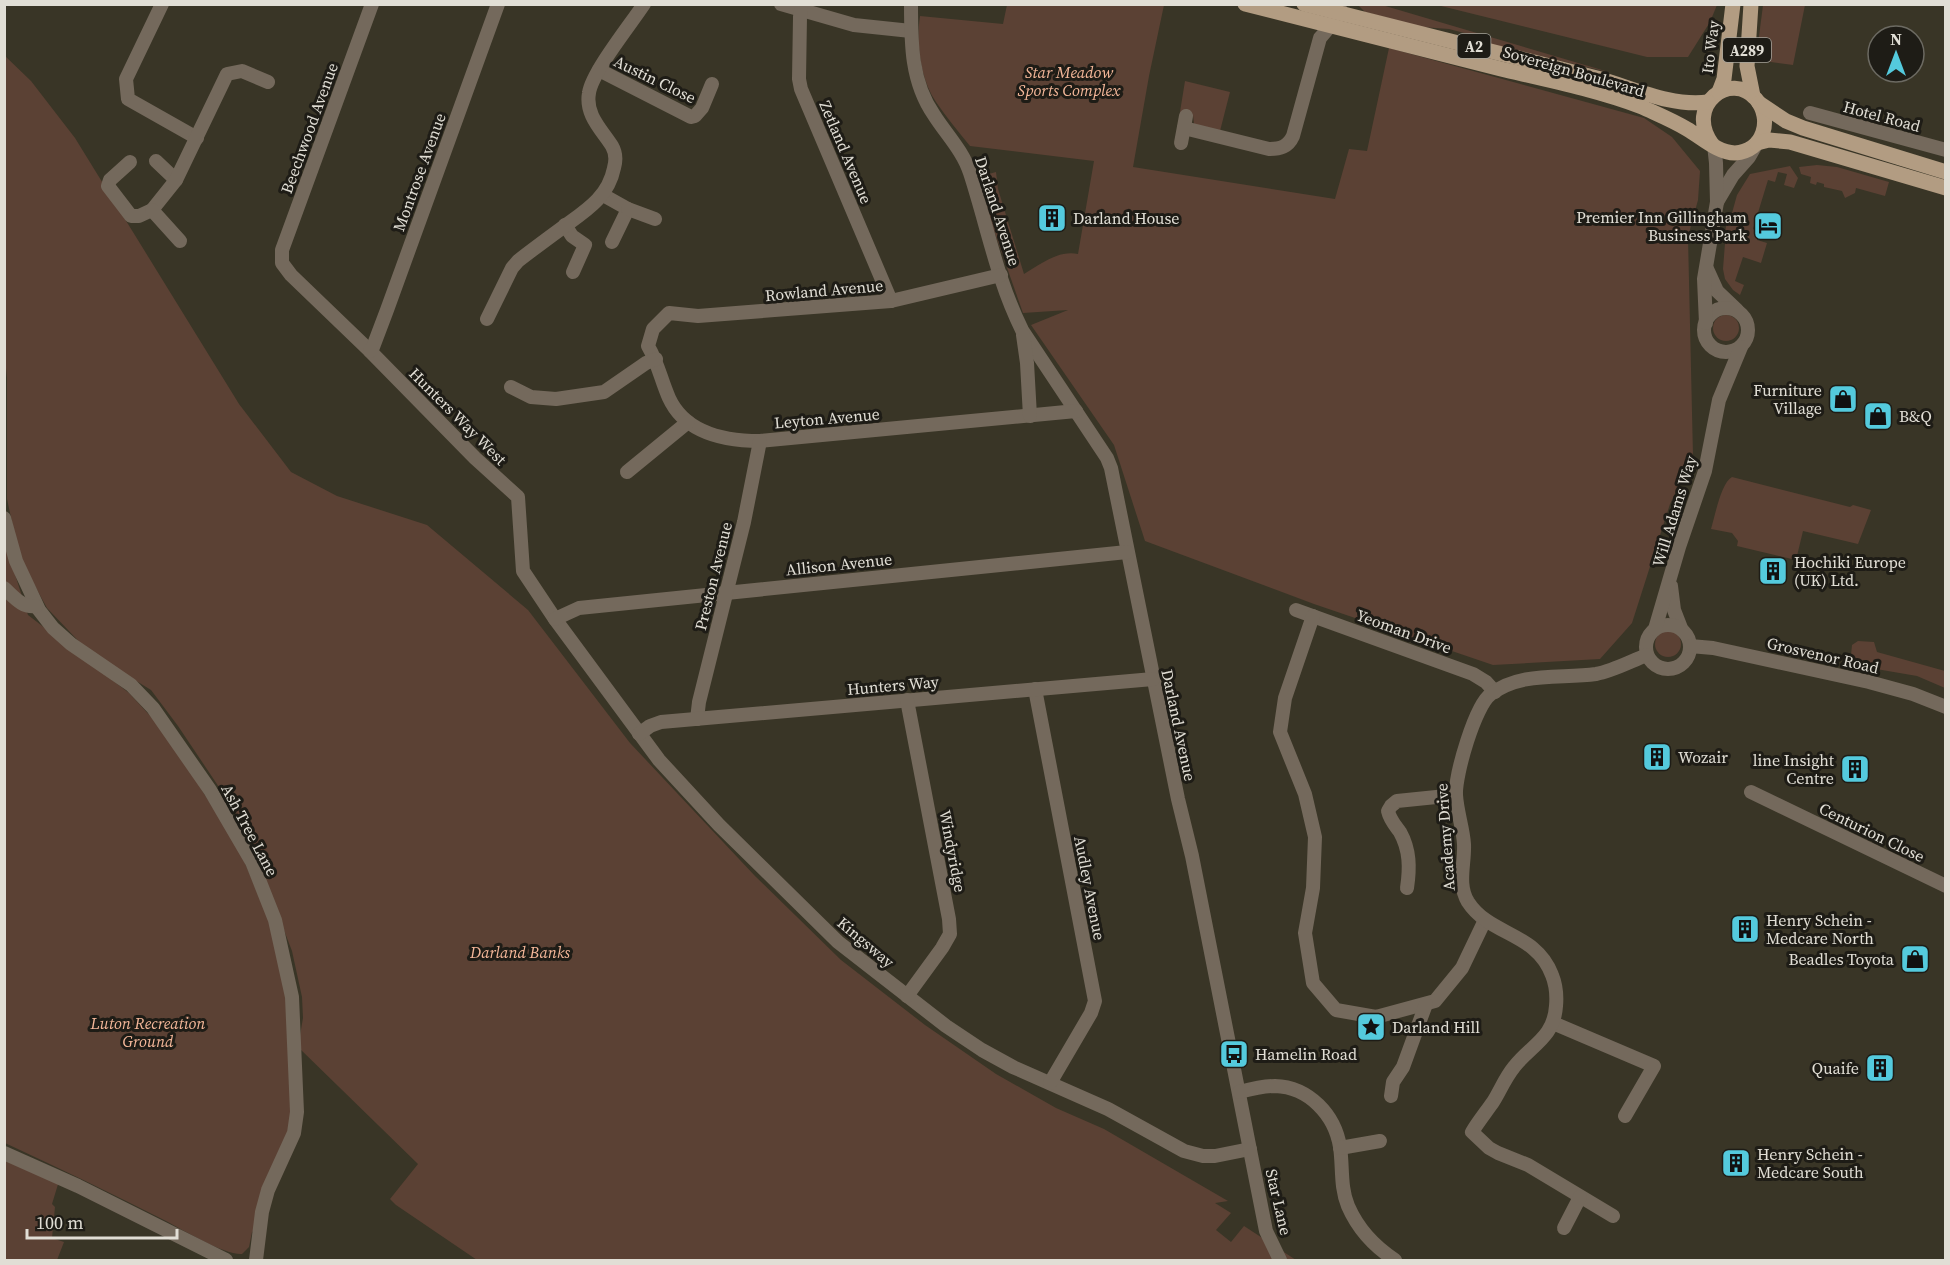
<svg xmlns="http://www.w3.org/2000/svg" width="1950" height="1265" font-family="'Source Serif 4',serif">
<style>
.green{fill:#5b4134}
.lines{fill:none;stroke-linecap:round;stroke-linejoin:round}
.minor{stroke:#74695c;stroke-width:14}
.major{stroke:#b29c82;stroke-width:15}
.labels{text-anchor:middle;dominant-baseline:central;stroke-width:6;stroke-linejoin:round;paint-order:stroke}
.shield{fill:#1e1c16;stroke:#a6a49c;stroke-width:1.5}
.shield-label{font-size:15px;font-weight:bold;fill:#e1ded5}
.street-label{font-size:16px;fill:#e1ded5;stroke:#1e1c16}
.park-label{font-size:16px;font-style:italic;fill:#f4b799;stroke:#1e1c16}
.poi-label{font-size:16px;fill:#e1ded5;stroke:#1e1c16;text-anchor:start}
</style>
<rect width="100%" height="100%" fill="#393526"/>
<g class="green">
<path d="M1007,5H1164L1149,76L1133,167L1335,199L1349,149L1367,151L1389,48L1644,118L1672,137L1700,171L1698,200L1688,237L1693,456L1670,504L1632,623L1600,659L1493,665L1314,604L1145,541L1114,445L1031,325L1068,310L1023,313L987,211L978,177L996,172L998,189L1024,274C1041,264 1058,250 1078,254L1094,161L970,146C958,131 946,117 936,102C920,78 916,43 920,16L1003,24Z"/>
<path d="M1358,5H1382L1612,73L1493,45L1468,34L1449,29L1422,27L1365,12Z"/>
<path d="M1437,5H1717L1710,22L1688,57H1647Z"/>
<path d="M1763,5H1805L1793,65L1756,60Z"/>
<path d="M4,55L31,81L75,138L239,404L291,472L337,496L427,525L528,610L630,743L755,876L841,960L925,1025L996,1074L1056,1108L1104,1129L1228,1201L1215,1203L1231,1213L1216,1230L1231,1242L1244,1226L1296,1260H477L396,1205L390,1199L418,1164L298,1047L303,1018L302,997L292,951L255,855L233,808L178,726L151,690L89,652L47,608L20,559L7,499V378L4,349Z"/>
<path d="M1185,81L1230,92L1220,131L1194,124L1193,115L1180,112Z"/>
<path d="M1817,165L1837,167L1889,182L1885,196L1856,188L1855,193L1845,198L1842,191L1824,187V184L1817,182L1816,185L1810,183L1811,177L1801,174L1799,167Z"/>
<path d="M1790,166L1798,178L1794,188L1784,185L1787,174L1778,172L1775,182L1768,180L1753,229L1759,232L1757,240L1767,243L1761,263L1743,257L1735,281L1744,285L1740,295L1733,290L1725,279L1723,269L1725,243L1724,238L1727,221L1732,213L1737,195L1750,174Z"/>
<circle cx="1726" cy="328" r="13"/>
<path d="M1732,477L1850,507L1853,505L1871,510L1858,544L1803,531L1796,560L1737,546L1738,541L1732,533L1711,529C1715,516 1721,483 1732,477Z"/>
<path d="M4,540L28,615L129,693L166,733L240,851L273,930L289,992L292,1121L255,1230L252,1232L249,1247L242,1254C224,1255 183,1230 166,1221C113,1194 59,1168 5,1143Z"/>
<circle cx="1668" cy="644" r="13"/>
<path d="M1858,641L1874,642L1877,652L1945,671V688L1917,676L1853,665L1851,655L1852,645Z"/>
<path d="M4,1159L59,1181L52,1204L55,1207L52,1238L64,1242L57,1260H5Z"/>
</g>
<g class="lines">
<g class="minor">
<path d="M162,4L126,79L128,99L197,138"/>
<path d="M372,4L282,250V263L291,275L370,351L475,458L518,497L523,571L555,619L659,760L719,825L838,942L946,1026L982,1050L1013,1067L1108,1109L1184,1151L1203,1156H1215L1250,1149"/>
<path d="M781,4L854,25L911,31"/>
<path d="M911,4C911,43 911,82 934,115C946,134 963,151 970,173C987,225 997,280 1022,330L1107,458L1111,468L1178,799L1192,856L1266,1231L1280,1260"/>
<path d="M801,10L800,17L799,79L801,89L891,301"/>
<path d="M599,70L691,117L695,116L702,108L712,84"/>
<path d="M1810,113L1946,150"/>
<path d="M1184,128L1269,149C1280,149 1288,147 1293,136L1320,38C1329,28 1338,18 1340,4"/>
<path d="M1181,143L1186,116"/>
<path d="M156,161L176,180"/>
<path d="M130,162L110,180L108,186L131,216H139L152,210L176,180L227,74L242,71L268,82"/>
<path d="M603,195L628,209L612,242"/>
<path d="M1717,202L1733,175L1749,157L1757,143"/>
<path d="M628,209L655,219"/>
<path d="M152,210L180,241"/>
<path d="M565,225L572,236L585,245L573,272"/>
<path d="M1707,269L1717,291L1737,310"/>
<path d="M1001,275L891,301L698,316L669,313L653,329L648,346C658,363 661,380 669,398C685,433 725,441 760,441L1076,411"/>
<circle cx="1726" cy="330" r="22"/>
<path d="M487,319L512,268L518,261C532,250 547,239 562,228C585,211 608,198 614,168C616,161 616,153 612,146C602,130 585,115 589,93C592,72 631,24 644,4"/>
<path d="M1706,323L1704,279L1717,202L1716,163L1714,145"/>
<path d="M1023,335L1027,363L1030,416"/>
<path d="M370,351L373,347L387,310L498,4"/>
<path d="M511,387L531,397L556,399L604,392L646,363L656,359"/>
<path d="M627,472L688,422"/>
<path d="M4,518L16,561L39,610L53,628L71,644L131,685L153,708L210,790L252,862L275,920L292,997L297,1112L294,1133L268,1190L262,1212L256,1260"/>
<path d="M1671,586L1674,610L1681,628"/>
<path d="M4,588C14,597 22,608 36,606"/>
<path d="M1296,610L1473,674L1486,682L1495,692"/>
<path d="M1313,616L1285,698L1280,732L1305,794L1315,837L1313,888L1305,933L1313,983L1336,1010L1376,1017L1435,1001L1462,968L1485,920"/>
<path d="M555,619L579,608L1127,552"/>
<circle cx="1668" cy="647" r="22"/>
<path d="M1655,629L1679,547L1705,471L1719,400L1741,347"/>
<path d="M1690,646L1713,648L1869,682L1913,694L1946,707"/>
<path d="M1035,689L1095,1001L1091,1013L1050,1083"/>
<path d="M697,719L699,702L744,522L760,441"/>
<path d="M639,734L650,726L661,722L1153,679"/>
<path d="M1751,792L1946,886"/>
<path d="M1407,888C1410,868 1410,850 1400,832C1395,825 1390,820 1388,811L1391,806L1397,801L1456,795"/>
<path d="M907,996L942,948L950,934L949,919L907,700"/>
<path d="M1553,1023L1654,1066L1625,1116"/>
<path d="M1239,1092C1251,1089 1263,1086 1275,1086C1309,1087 1335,1115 1340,1147C1343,1166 1340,1187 1348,1206C1358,1229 1375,1247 1395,1260"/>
<path d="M1391,1096L1393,1082L1403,1067L1426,1004"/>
<path d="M1340,1148L1380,1141"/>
<path d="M4,1153L78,1186L226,1260"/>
<path d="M1613,1216L1528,1165L1498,1153L1489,1148L1472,1132C1478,1122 1486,1112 1493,1102C1500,1091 1505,1078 1514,1067C1531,1045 1554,1038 1556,1006C1557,995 1556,985 1552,975C1536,932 1490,936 1468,902C1457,884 1465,864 1464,844C1463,828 1457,812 1456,795C1455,775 1475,705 1491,694C1522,671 1560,679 1596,674C1613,671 1631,661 1647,655"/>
<path d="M1564,1228L1580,1197"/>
</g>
<g class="major">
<path d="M1245,4C1330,26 1416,47 1501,69C1548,80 1597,90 1642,107C1657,114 1672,120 1687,129C1701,137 1718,153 1735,153C1764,151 1773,119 1756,99C1731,70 1684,105 1712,144"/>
<path d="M1304,4C1402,28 1499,54 1597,78C1633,88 1671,107 1708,102"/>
<path d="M1751,4L1747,66L1753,96"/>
<path d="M1719,92L1724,79L1733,4"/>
<path d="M1759,103L1786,121L1803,128L1946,172"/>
<path d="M1757,143L1769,140L1790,142L1946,188"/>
</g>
</g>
<defs>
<g id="building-square" transform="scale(1.5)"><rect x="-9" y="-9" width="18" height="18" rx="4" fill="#54cadd" stroke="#1e1c16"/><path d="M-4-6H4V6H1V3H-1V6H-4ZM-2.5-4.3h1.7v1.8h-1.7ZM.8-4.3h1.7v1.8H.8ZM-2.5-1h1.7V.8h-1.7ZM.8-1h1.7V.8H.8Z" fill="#111"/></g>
<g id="hotel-square" transform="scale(1.5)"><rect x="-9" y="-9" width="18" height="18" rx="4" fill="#54cadd" stroke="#1e1c16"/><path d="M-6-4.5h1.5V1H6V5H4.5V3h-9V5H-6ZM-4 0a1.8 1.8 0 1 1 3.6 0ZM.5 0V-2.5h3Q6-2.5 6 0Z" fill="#111"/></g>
<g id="shop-square" transform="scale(1.5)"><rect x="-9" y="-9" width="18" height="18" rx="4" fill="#54cadd" stroke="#1e1c16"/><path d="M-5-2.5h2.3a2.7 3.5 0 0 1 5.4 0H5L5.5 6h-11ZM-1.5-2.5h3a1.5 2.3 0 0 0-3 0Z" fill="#111"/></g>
<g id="sight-square" transform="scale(1.5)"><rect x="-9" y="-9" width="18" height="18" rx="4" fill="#54cadd" stroke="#1e1c16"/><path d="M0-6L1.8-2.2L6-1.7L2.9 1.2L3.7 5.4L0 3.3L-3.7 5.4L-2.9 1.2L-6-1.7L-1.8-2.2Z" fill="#111"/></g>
<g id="bus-square" transform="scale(1.5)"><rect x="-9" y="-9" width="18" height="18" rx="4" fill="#54cadd" stroke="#1e1c16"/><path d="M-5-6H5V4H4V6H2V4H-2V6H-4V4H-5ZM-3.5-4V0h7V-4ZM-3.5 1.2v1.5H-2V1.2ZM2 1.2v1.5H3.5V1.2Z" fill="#111"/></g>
</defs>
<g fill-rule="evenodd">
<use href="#building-square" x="1052" y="218"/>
<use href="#hotel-square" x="1768" y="226"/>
<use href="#shop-square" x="1843" y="399"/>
<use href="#shop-square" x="1878" y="416"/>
<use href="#building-square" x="1773" y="571"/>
<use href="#building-square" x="1657" y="757"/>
<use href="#building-square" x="1855" y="769"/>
<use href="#building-square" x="1745" y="929"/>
<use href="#shop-square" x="1915" y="959"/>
<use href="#sight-square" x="1371" y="1027"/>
<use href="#bus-square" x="1234" y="1054"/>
<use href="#building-square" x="1880" y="1068"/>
<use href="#building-square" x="1736" y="1163"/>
</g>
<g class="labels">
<g class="shield">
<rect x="1457.5" y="34" width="33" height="24" rx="4.5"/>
<rect x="1723" y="38" width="48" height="24" rx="4.5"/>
</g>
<g class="shield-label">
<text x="1474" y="46">A2</text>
<text x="1747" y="50">A289</text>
</g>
<g class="street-label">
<text transform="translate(1710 47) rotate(-83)">Ito Way</text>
<text transform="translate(1574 71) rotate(16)">Sovereign Boulevard</text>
<text transform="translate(655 79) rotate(26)">Austin Close</text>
<text transform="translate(1882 116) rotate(15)">Hotel Road</text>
<text transform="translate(309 128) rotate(-70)">Beechwood Avenue</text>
<text transform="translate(846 152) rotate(67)">Zetland Avenue</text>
<text transform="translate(419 172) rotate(-70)">Montrose Avenue</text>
<text transform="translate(998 211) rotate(72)">Darland Avenue</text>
<text transform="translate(824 290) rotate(-5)">Rowland Avenue</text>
<text transform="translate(458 416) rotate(45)">Hunters Way West</text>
<text transform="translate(827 418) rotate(-5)">Leyton Avenue</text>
<text transform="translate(1674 511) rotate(-73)">Will Adams Way</text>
<text transform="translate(839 564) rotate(-6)">Allison Avenue</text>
<text transform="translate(713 576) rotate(-76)">Preston Avenue</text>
<text transform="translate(1404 631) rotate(20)">Yeoman Drive</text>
<text transform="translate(1823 655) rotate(13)">Grosvenor Road</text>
<text transform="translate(893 685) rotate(-5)">Hunters Way</text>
<text transform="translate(1179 725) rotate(78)">Darland Avenue</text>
<text transform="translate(250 830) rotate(62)">Ash Tree Lane</text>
<text transform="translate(1872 832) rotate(26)">Centurion Close</text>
<text transform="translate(1445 837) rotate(-94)">Academy Drive</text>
<text transform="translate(953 851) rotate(79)">Windyridge</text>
<text transform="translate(1090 888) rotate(79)">Audley Avenue</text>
<text transform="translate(866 942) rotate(40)">Kingsway</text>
<text transform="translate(1279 1202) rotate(77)">Star Lane</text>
</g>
<g class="park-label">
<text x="1069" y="72">Star Meadow<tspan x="1069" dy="18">Sports Complex</tspan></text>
<text x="520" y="952">Darland Banks</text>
<text x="148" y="1023">Luton Recreation<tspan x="148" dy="18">Ground</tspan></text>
</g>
<g class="poi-label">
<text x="1747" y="217" text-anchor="end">Premier Inn Gillingham<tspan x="1747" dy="18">Business Park</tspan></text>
<text x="1073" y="218">Darland House</text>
<text x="1822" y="390" text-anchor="end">Furniture<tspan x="1822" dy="18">Village</tspan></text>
<text x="1899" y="416">B&amp;Q</text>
<text x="1794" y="562">Hochiki Europe<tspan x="1794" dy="18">(UK) Ltd.</tspan></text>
<text x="1678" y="757">Wozair</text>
<text x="1834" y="760" text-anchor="end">line Insight<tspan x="1834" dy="18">Centre</tspan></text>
<text x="1766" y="920">Henry Schein -<tspan x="1766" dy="18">Medcare North</tspan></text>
<text x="1894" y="959" text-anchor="end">Beadles Toyota</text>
<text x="1392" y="1027">Darland Hill</text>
<text x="1255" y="1054">Hamelin Road</text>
<text x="1859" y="1068" text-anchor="end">Quaife</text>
<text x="1757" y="1154">Henry Schein -<tspan x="1757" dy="18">Medcare South</tspan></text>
</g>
</g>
<rect width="1950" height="1265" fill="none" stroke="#e1ded5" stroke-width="12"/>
<g transform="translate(1896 54)"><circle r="28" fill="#1e1c16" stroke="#6c6a62" stroke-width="1.5"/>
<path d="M0-4.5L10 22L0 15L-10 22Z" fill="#54cadd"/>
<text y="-9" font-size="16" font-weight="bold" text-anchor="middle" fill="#e1ded5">N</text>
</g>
<path d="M27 1229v9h150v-9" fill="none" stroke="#e1ded5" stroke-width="3"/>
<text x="36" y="1229" font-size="18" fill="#e1ded5" stroke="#1e1c16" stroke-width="4.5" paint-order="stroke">100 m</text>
</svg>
